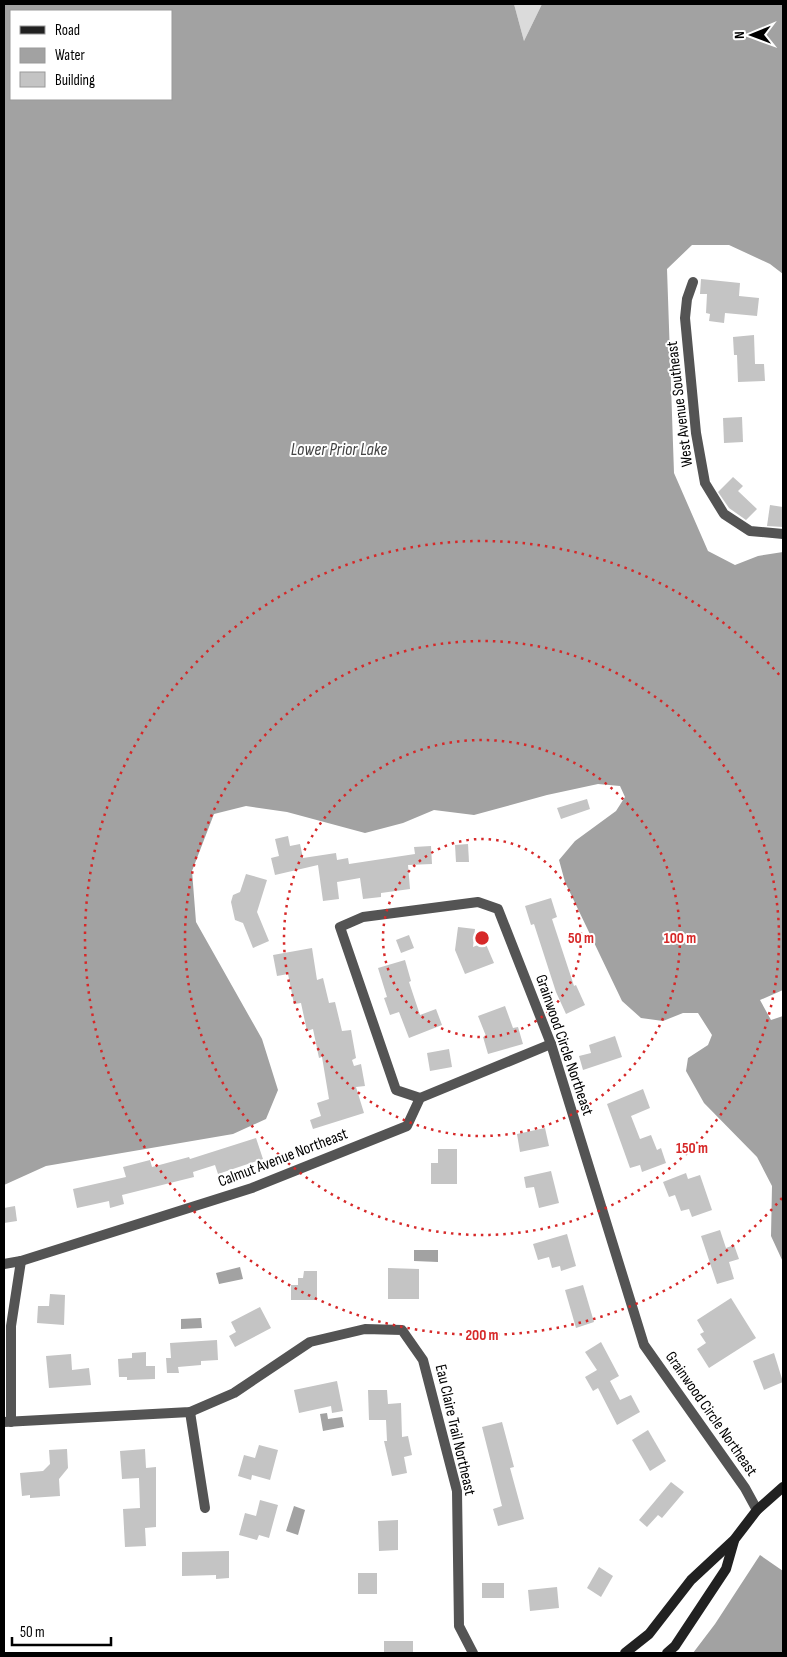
<svg xmlns="http://www.w3.org/2000/svg" width="787" height="1657" font-family="'Sofia Sans Condensed',sans-serif">
<style>
.green{fill:#dbdbdb}
.water{fill:#a2a2a2;fill-rule:evenodd}
.building{fill:#c4c4c4}
.lines{fill:none;stroke-linecap:round;stroke-linejoin:round}
.minor{stroke:#545454;stroke-width:10}
.secondary{stroke:#212121;stroke-width:10}
.ring{fill:none;stroke:#d62828;stroke-width:2.5;stroke-dasharray:2.5 5}
.labels{text-anchor:middle;dominant-baseline:central;stroke-width:4;stroke-linejoin:round;paint-order:stroke}
.street-label{font-size:16px;fill:#000;stroke:#fff}
.water-label{font-size:18px;font-style:italic;fill:#434343;stroke:#fff}
.centre{fill:#d62828;stroke:#fff;stroke-width:2.5}
.ring-label{font-size:15px;text-anchor:middle;font-weight:bold;fill:#d62828;stroke:#fff;stroke-width:4;stroke-linejoin:round;paint-order:stroke}
</style>
<rect width="100%" height="100%" fill="#fff"/>
<path class="green" d="M514,4H542L524,41Z"/>
<g class="water">
<path d="M4,4H514L524,41L542,4H783V274L770,264L729,245H692L667,269L674,473L708,551L735,565L758,556L783,552V990L760,1000L771,1020L783,1016V1262L771,1236L772,1186L757,1157L704,1103L686,1071L688,1058L708,1045L712,1035L698,1013H683L663,1021L641,1018L622,1001L565,882L559,860L575,841L616,811L625,797L620,786L598,784L547,795L474,815L434,810L403,823L365,833L287,812L246,806L214,814L192,871L196,922L262,1039L278,1090L266,1119L233,1134L46,1166L4,1185ZM11,11H171V99H11Z"/>
<path d="M414,1250H438V1262L414,1261Z"/>
<path d="M240,1267L243,1279L219,1284L216,1273Z"/>
<path d="M201,1318L202,1328L181,1329V1319Z"/>
<path d="M327,1413L328,1419L342,1417L344,1427L323,1431L320,1414Z"/>
<path d="M294,1506L305,1510L298,1535L286,1531Z"/>
<path d="M760,1555L783,1571V1653H693L715,1624Z"/>
</g>
<g class="building">
<path d="M701,279L740,283L739,296L759,298L757,316L725,313L724,323L709,321L710,314L706,313L707,294H700Z"/>
<path d="M754,335L755,364H764L765,381L738,382L737,355H734L733,337Z"/>
<path d="M742,417L743,442L724,443L723,418Z"/>
<path d="M733,477L743,486L738,491L757,509L746,520L729,508L718,492Z"/>
<path d="M770,505L783,507V527L767,526Z"/>
<path d="M587,799L590,809L561,819L557,808Z"/>
<path d="M288,836L290,846L300,844L303,858L336,853L337,860L348,858L349,864L415,854L414,847L431,846L432,864L408,865L410,889L381,893V897L363,899L360,878L337,882L339,899L323,901L318,865L275,875L271,858L279,856L275,839Z"/>
<path d="M468,844L469,862H456L455,845Z"/>
<path d="M246,874L267,880L257,912L269,941L253,948L243,923L235,920L231,902L233,895L240,892Z"/>
<path d="M551,898L557,917L552,919L574,986L576,985L585,1005L566,1014L556,992L534,924L531,925L525,906Z"/>
<path d="M458,927L475,929L473,947L485,942L494,963L465,974L455,950Z"/>
<path d="M409,935L414,948L401,953L396,940Z"/>
<path d="M312,948L317,980L323,978L329,1003L335,1002L342,1031L351,1030L356,1058L352,1060L354,1066L361,1064L365,1086L356,1087L364,1113L313,1129L310,1120L321,1116L317,1103L329,1099L322,1057L319,1058L313,1029L307,1031L301,1003L294,1004L288,974L277,976L273,955Z"/>
<path d="M405,960L411,981L409,982L420,1015L436,1009L442,1025L409,1038L399,1012L390,1015L384,998L387,997L378,968Z"/>
<path d="M505,1006L513,1028L518,1027L523,1044L488,1054L483,1037L486,1036L478,1016Z"/>
<path d="M615,1036L622,1057L583,1070L579,1056L591,1053L589,1045Z"/>
<path d="M449,1049L452,1067L430,1071L427,1053Z"/>
<path d="M643,1089L650,1108L631,1116L640,1139L651,1135L657,1150L661,1148L666,1163L642,1172L640,1165L630,1168L607,1104Z"/>
<path d="M545,1128L549,1146L520,1152L517,1134Z"/>
<path d="M256,1138L263,1159L218,1174L215,1165L193,1172L194,1177L122,1195L124,1204L110,1208L109,1201L77,1208L73,1189L126,1177L123,1167L150,1160L152,1167L189,1157L190,1159Z"/>
<path d="M438,1149H457V1184H431V1163H438Z"/>
<path d="M551,1171L559,1203L539,1208L534,1187L526,1188L524,1177Z"/>
<path d="M686,1173L688,1179L700,1175L712,1210L692,1217L689,1209L681,1211L675,1195L669,1197L663,1182Z"/>
<path d="M15,1206L17,1221L4,1223V1208Z"/>
<path d="M720,1230L726,1248L734,1245L739,1259L729,1262L734,1279L717,1284L701,1236Z"/>
<path d="M567,1234L576,1266L561,1271L560,1266L552,1268L549,1257L538,1260L533,1244Z"/>
<path d="M388,1268L419,1269V1299H388Z"/>
<path d="M304,1271H317V1300H291V1285H298V1278H303Z"/>
<path d="M583,1285L594,1322L576,1328L565,1290Z"/>
<path d="M50,1294L65,1295L64,1325L37,1323L38,1306H49Z"/>
<path d="M731,1298L756,1338L709,1368L697,1349L706,1343L700,1334L704,1332L697,1320Z"/>
<path d="M260,1307L271,1328L235,1347L229,1336L236,1332L231,1322Z"/>
<path d="M217,1340L218,1360L201,1361V1365L178,1367L179,1373H167L166,1358H171L170,1343Z"/>
<path d="M601,1342L619,1376L610,1381L620,1400L631,1395L640,1412L617,1425L598,1388L593,1391L585,1377L597,1370L585,1352Z"/>
<path d="M146,1352V1366H155V1379L127,1380V1377H119L118,1359L132,1358V1353Z"/>
<path d="M774,1353L783,1382L764,1390L753,1361Z"/>
<path d="M71,1354L72,1370L89,1368L91,1385L49,1388L46,1356Z"/>
<path d="M337,1381L343,1411L332,1413L331,1406L299,1413L294,1390Z"/>
<path d="M368,1390H387L388,1404L401,1403L402,1437L408,1436L412,1455L404,1457L407,1473L392,1476L384,1441H387L386,1420H369Z"/>
<path d="M502,1422L514,1467L510,1468L524,1519L498,1526L493,1509L502,1506L482,1427Z"/>
<path d="M648,1430L666,1461L650,1471L632,1440Z"/>
<path d="M259,1445L278,1450L270,1480L252,1475L251,1480L238,1476L244,1455L255,1458Z"/>
<path d="M67,1449L68,1468L59,1479L60,1496L30,1498V1495L22,1496L20,1473L43,1471L50,1464L49,1450Z"/>
<path d="M145,1449L146,1468L156,1467V1527L145,1528L146,1546L125,1547L123,1509L140,1508L139,1478L122,1479L120,1451Z"/>
<path d="M671,1482L684,1492L662,1518L658,1515L647,1527L639,1520Z"/>
<path d="M260,1500L278,1505L269,1538L259,1535L257,1540L239,1535L245,1513L256,1516Z"/>
<path d="M398,1520V1550L379,1551L378,1521Z"/>
<path d="M229,1551V1578L216,1579V1575L182,1576V1552Z"/>
<path d="M599,1567L613,1576L601,1597L587,1588Z"/>
<rect x="358" y="1573" width="19" height="21"/>
<rect x="482" y="1583" width="22" height="15"/>
<path d="M557,1587L559,1608L530,1611L528,1590Z"/>
<rect x="384" y="1641" width="29" height="12"/>
</g>
<g class="lines">
<g class="minor">
<path d="M693,282L687,299L685,318L696,433L705,483L724,514L750,531L783,534"/>
<path d="M420,1098L396,1090L340,927L363,917L478,902L498,909L551,1044L644,1345L745,1488L757,1510"/>
<path d="M4,1264L21,1261L252,1188L407,1126L420,1098L551,1044"/>
<path d="M190,1412L205,1508"/>
<path d="M4,1422L190,1412L234,1393L310,1342L365,1329L402,1330L423,1360L457,1491L459,1626L473,1653"/>
<path d="M11,1422V1326L21,1261"/>
</g>
<g class="secondary">
<path d="M625,1653L649,1634L691,1580L734,1540L757,1510L783,1487"/>
<path d="M667,1653L675,1646L726,1569L734,1541"/>
</g>
</g>
<g class="ring">
<circle cx="482" cy="938" r="99"/>
<circle cx="482" cy="938" r="198"/>
<circle cx="482" cy="938" r="297"/>
<path d="M782 1198A397 397 0 1 1 782 678"/>
</g>
<g class="labels">
<g class="street-label">
<text transform="translate(680 404) rotate(-97)">West Avenue Southeast</text>
<text transform="translate(564 1045) rotate(71)">Grainwood Circle Northeast</text>
<text transform="translate(283 1158) rotate(-21)">Calmut Avenue Northeast</text>
<text transform="translate(711 1414) rotate(55)">Grainwood Circle Northeast</text>
<text transform="translate(455 1430) rotate(77)">Eau Claire Trail Northeast</text>
</g>
<g class="water-label">
<text x="339" y="449">Lower Prior Lake</text>
</g>
</g>
<circle cx="482" cy="938" r="8" class="centre"/>
<g class="ring-label">
<text x="581" y="943">50 m</text>
<text x="680" y="943">100 m</text>
<text x="692" y="1153">150 m</text>
<text x="482" y="1340">200 m</text>
</g>
<rect width="787" height="1657" fill="none" stroke="#000000" stroke-width="10"/>
<rect x="10" y="10" width="162" height="90" fill="#ffffff" stroke="#999999"/>
<rect x="20" y="26" width="25" height="8" fill="#212121" stroke="#999999"/>
<text x="55" y="35" font-size="15" fill="#000000">Road</text>
<rect x="20" y="48" width="25" height="15" fill="#a2a2a2" stroke="#999999"/>
<text x="55" y="60" font-size="15" fill="#000000">Water</text>
<rect x="20" y="72" width="25" height="15" fill="#c4c4c4" stroke="#999999"/>
<text x="55" y="85" font-size="15" fill="#000000">Building</text>
<g transform="translate(752 35) rotate(269)" stroke="#ffffff" stroke-width="4" paint-order="stroke">
<path d="M0-4L9 19L0 12L-9 19Z" fill="#000000"/>
<text y="-8" font-size="14" font-weight="bold" text-anchor="middle" fill="#000000">N</text>
</g>
<path d="M12 1637v8h99v-8" fill="none" stroke="#000000" stroke-width="2.5"/>
<text x="20" y="1637" font-size="15" fill="#000000" stroke="#ffffff" stroke-width="4" paint-order="stroke">50 m</text>
</svg>
